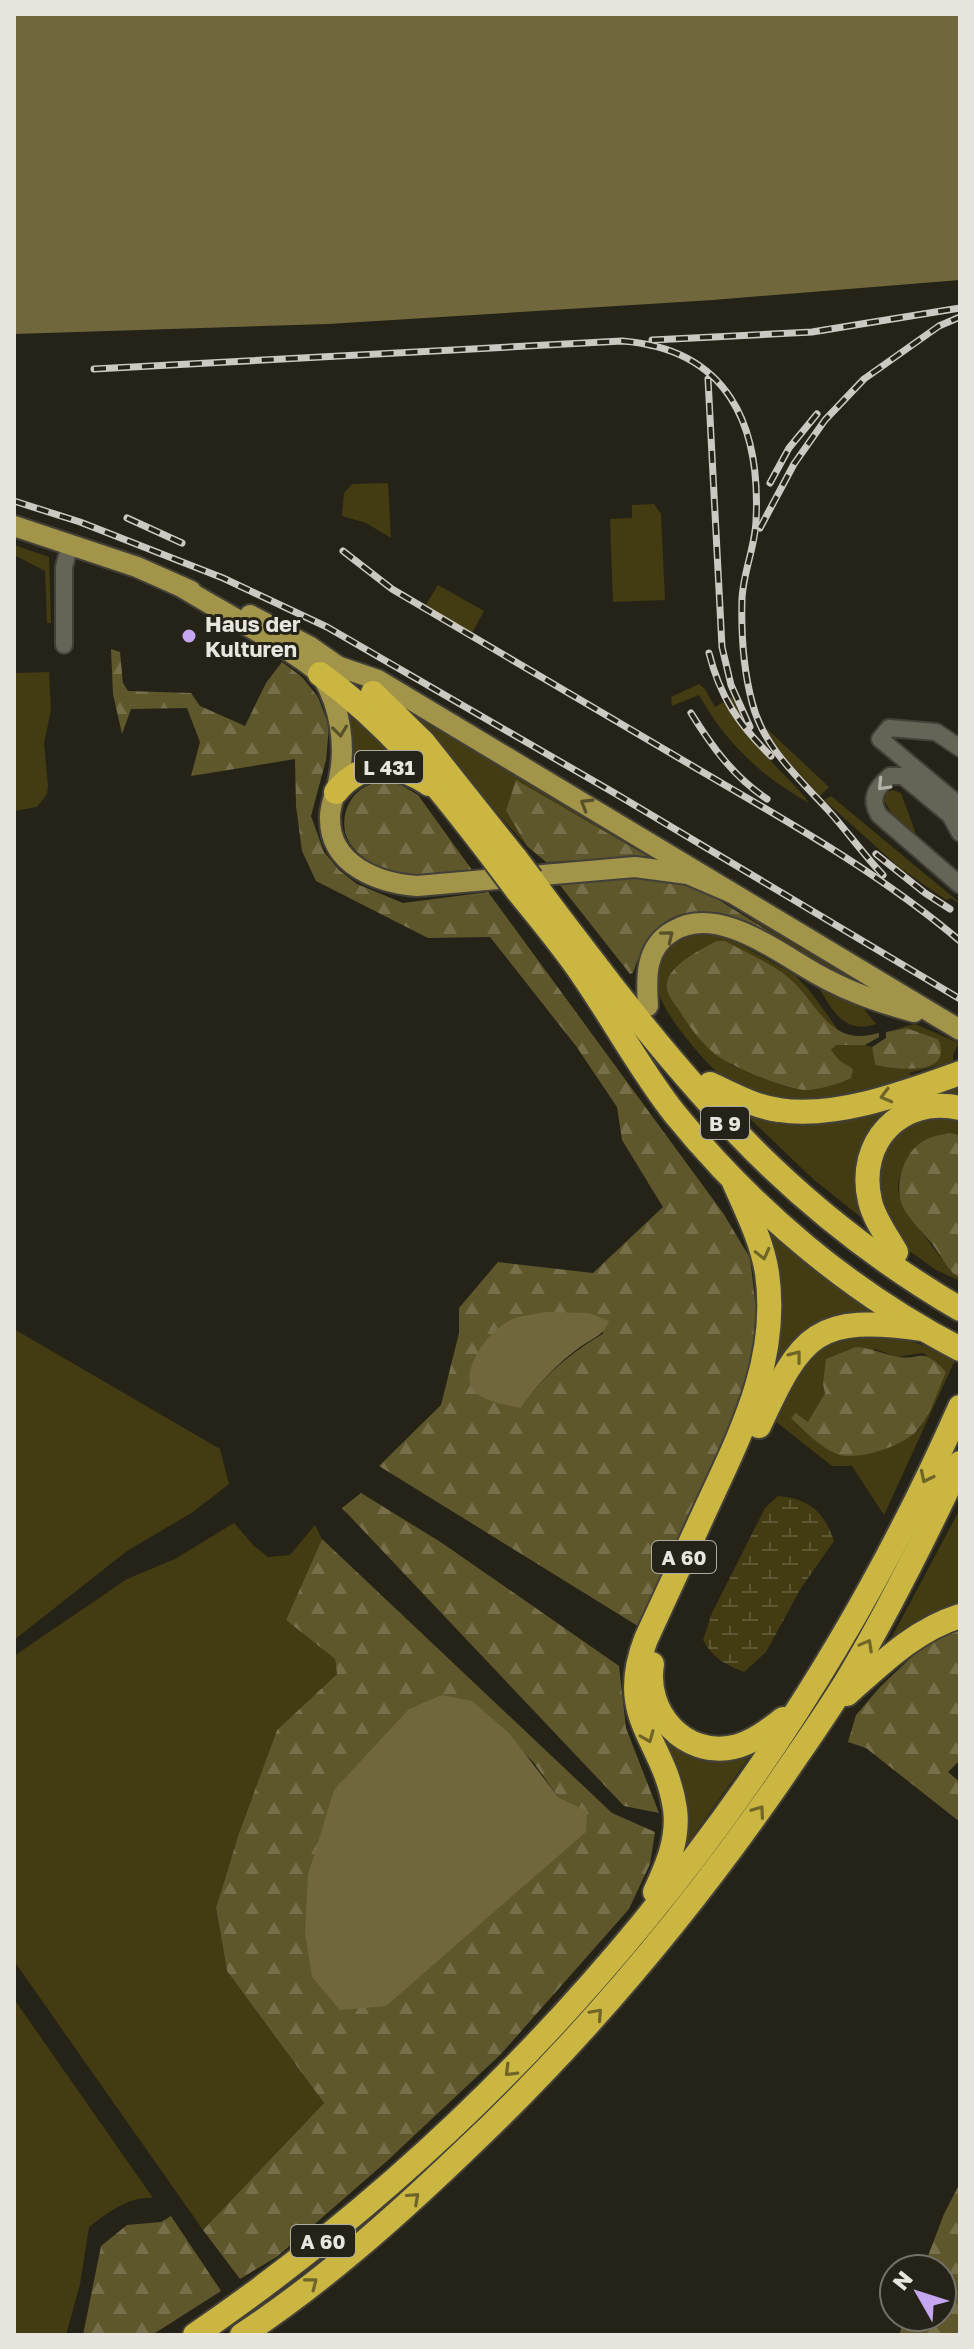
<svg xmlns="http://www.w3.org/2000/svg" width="974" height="2349" font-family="'Golos Text',sans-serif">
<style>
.grass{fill:#433b12;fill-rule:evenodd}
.forest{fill:url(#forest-firs);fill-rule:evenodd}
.wetland{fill:url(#wetland-marsh)}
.water{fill:#70683c}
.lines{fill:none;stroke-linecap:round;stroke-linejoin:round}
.minor-casing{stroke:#424038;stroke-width:20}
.major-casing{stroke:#424038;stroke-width:24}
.highway-casing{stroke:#424038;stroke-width:28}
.minor{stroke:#666456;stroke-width:16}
.major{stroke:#a29549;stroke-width:20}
.highway{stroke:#cab640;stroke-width:24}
.rail-casing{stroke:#cbc9c1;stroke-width:7}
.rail{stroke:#252317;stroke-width:4;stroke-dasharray:12;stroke-linecap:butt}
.highway-bridge-casing{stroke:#424038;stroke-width:28;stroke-linecap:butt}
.highway-bridge{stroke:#cab640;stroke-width:24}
.oneway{stroke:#57512b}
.oneway2{stroke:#b3b1a8}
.oneway3{stroke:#6f6529}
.poi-dot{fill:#c5a7f1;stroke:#252317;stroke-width:3}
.labels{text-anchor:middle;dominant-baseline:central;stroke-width:6;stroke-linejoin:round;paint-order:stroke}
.shield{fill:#252317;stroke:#adaba2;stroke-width:2}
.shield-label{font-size:20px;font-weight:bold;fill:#e7e5de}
.poi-label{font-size:22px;font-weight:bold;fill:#e7e5de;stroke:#252317;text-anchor:start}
</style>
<defs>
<pattern id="forest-firs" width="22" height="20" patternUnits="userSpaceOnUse" patternTransform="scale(2)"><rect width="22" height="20" fill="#5f572c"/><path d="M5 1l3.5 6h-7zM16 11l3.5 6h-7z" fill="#766f4a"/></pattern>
<pattern id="wetland-marsh" width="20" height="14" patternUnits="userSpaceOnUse" patternTransform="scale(2)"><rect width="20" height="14" fill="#433b12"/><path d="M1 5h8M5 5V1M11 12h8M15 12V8" fill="none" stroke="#5e5734"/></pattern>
</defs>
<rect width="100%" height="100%" fill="#252317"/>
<g class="grass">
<path d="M388,483L391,538L366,523L342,516L344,493L352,484Z"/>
<path d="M654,504L661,514L665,600L613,602L610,519L632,518V505Z"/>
<path d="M14,545L49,557L51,623H47L45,571L14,555Z"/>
<path d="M438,585L484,611L472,633L425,606Z"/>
<path d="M49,672L51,710L44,743L48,786L47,794L37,807L14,811L15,673Z"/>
<path d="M699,684L705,689L715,707L732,697C742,719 754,743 771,761C784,776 798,787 809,803C762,777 725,742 699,695L672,706L671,697Z"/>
<path d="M343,701L405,760L346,771Z"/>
<path d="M398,703L663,856L660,862L549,865L546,862L646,856L506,811L527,846Z"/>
<path d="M766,728L829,787L820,796L780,752Z"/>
<path d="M893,790L901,793L916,834L892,814L884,800L887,792Z"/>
<path d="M831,796L960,903V904L951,898L946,900L900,868L824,800Z"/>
<path d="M740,912L872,990L830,975L732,918L806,955Z"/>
<path d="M695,931L726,936L795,975L810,991L839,1031L822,1019L790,979L725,941L731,1065C751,1072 791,1094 812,1089C826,1086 840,1076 853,1069L838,1060L831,1050L836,1045H865L872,1047L875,1065L915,1069L938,1039L906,1028L894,1029L915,1024L959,1043L953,1054V1062L909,1073L916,1079C883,1088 853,1095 819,1100C810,1101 798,1104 789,1103C773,1100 750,1093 736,1085C716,1075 700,1055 687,1039C654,998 634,957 695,931Z"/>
<path d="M824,986L867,1004L864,1009L876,1024C846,1034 834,1013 820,990Z"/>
<path d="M960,1082V1102L886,1120L868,1223L813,1179L741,1110Z"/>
<path d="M960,1115V1135C946,1132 924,1137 914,1149C907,1158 897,1177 898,1189C899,1206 947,1266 960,1281L936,1270L904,1247L878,1209L875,1162L903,1122Z"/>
<path d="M761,1217L809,1259L887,1316C857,1320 834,1315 806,1335C775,1358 751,1427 735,1463C708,1524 680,1585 652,1647C635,1697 657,1750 715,1755C730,1756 744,1748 757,1746L676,1860C679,1845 682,1831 681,1816C675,1753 624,1715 649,1648L753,1419L769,1364L775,1314L774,1281L758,1219Z"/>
<path d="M14,1329L220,1449L229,1484L193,1512L127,1551L14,1640Z"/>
<path d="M880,1329L956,1358L884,1515L852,1466H832L770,1417L783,1382L838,1331ZM875,1349L897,1357L923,1353L946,1372L918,1431L821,1445L797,1413L808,1423L825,1393Z"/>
<path d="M960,1509V1610L887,1646Z"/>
<path d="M234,1523L254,1546L268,1557L290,1555L315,1525L322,1539L286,1620L335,1659L337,1674L277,1730L239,1833L216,1909L227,1971L324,2103L203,2230L14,1961V1656L127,1579L175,1559Z"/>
<path d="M14,1999L153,2198C129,2196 108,2213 89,2227L80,2284L66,2335H14Z"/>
</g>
<g class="forest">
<path d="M111,649L120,652L123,683L128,691L191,693L200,706L245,726L266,683L282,662L302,677L318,697L329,726L326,760L311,816L324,852L339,870L357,884L403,903L488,892L723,1213L750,1258L756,1308L752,1364L733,1423L641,1628L379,1466L441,1405L459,1333V1308L498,1262L593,1273L663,1207L622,1140L617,1107L576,1046L490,937L428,938L316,881L302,851L296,806L295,759L191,776L200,742L187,708L131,709L122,734L113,694ZM545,1312L604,1333C572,1352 541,1377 521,1408Z"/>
<path d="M516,780L647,856L546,862L527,846L506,811Z"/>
<path d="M396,782L418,795L472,870C445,873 412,879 386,870C372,864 355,854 348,840C338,818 349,792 371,784C378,782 388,783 396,782Z"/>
<path d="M642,877L674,881L714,897L816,961C749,927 668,865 633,973L630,974L559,884Z"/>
<path d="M717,941H725C746,953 772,963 790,979C819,1004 829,1048 879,1033V1037L865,1045H836L831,1050L839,1060L853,1069L851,1078C842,1083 815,1091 804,1090C786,1089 728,1066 714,1053C700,1042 688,1025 679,1010C674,1003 665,993 667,983C669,965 703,948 717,941Z"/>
<path d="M906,1028L938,1039C955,1078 894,1069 875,1065L872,1047L886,1038V1032Z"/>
<path d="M949,1133L960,1135V1279C948,1271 942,1257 933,1245C924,1234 913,1223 905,1211C892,1190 902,1152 925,1140C932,1136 941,1135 949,1133Z"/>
<path d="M856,1347C870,1348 881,1353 894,1356C922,1363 919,1343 946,1372C938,1390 932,1412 919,1428C907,1445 861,1460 840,1455C821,1449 805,1431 791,1418L796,1413L808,1422L825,1393L823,1384L826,1359Z"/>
<path d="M361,1493L442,1543L619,1666L626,1728L659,1813L624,1806L342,1508Z"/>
<path d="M322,1539L612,1813L655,1832L650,1864L629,1909L501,2054L387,2161L278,2256L240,2279L203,2230L324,2103L227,1971L216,1908L239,1833L277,1730L337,1674L335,1659L286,1620ZM472,1701L534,1763L559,1798Z"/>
<path d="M960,1629V1760L948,1772L960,1782V1822L866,1748L848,1742L856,1715L880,1687L921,1648Z"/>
<path d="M960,2183V2335H899L905,2317H942V2269H923L944,2214Z"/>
<path d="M171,2216L221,2291L152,2335H83L101,2246L127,2225L161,2222Z"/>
</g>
<path class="wetland" d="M778,1496C810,1499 824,1512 834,1541L801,1588L766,1652L744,1672C726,1665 713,1658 703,1640L712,1613L765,1508Z"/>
<g class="water">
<path d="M14,14H960V280L713,300L328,324L14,334Z"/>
<path d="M545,1312L589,1313L609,1321C603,1336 593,1338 580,1347C558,1363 536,1385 521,1408C484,1401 454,1394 478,1352C485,1340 497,1327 509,1321C519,1315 534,1315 545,1312Z"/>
<path d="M442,1695L472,1701L509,1733L559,1798L587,1811L586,1832L386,2006L340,2010L312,1977L305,1932L308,1875L334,1790L409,1709Z"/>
</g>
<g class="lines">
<g class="minor-casing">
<g id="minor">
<path d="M64,645V567L70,544"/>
<path d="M960,748L936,732L889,728L880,739L960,806"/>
<path d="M960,833L950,815L903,776H890C876,788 869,798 879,815L960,885"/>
</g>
</g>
<g class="major-casing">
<g id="major">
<path d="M14,526L137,567L191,591"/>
<path d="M180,586C206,603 310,658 323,678C340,707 346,745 339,778C337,792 329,805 330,819C330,865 378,883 417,886L635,867L688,874L730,892"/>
<path d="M250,615L309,646L346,672"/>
<path d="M337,666L378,680L960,1030"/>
<path d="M648,1006C646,977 645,947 673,931C721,902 785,959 828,980C855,994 884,1004 914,1012"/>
</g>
</g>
<g class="highway-casing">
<g id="highway">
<path d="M320,674C393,727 442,791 496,862"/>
<path d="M373,693L423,742L516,859"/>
<path d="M336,792C362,760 396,762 429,784"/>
<path d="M531,879C558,917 587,953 615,990C719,1123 813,1223 960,1309"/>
<path d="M517,890C540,919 564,947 584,977C615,1022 641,1071 675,1114C753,1210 850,1292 960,1349"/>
<path d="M710,1084C732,1094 755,1107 779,1110C836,1119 907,1092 960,1073"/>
<path d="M896,1252C887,1236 874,1219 870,1201C856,1142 901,1095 960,1108"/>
<path d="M759,1426C802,1333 816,1314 923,1329"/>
<path d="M652,1664C644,1712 684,1758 734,1747C753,1742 768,1731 783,1719"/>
<path d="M847,1694C882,1663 915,1630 960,1616"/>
<path d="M655,1892C667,1866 679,1839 675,1809C665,1739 615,1719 646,1639C668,1592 689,1546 710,1500C744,1427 779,1356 767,1273C762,1241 747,1212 734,1182"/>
<path d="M195,2335C529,2106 797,1778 960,1407"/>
<path d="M242,2335C321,2283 393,2219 461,2154C579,2043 683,1920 775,1788C800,1751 826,1715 849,1677C890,1608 926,1535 960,1463"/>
</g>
</g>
<use href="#minor" class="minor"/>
<use href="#major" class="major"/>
<use href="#highway" class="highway"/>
<g class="rail-casing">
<g id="rail">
<path d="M652,340L812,332L960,308"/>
<path d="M94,369L622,341C728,349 761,425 756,521C755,547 743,573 742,599C741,634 743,668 752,702C763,747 798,777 828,810C847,831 863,854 883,875"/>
<path d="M708,379L722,647L731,685L750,727"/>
<path d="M770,483L789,448L817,414"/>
<path d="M14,501L80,522L223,578L327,627L611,791L960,999"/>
<path d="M127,518L182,543"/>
<path d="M760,528L794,464L825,420L864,379L939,326L960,317"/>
<path d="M343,551L392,589C495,650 598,710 701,771C790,823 881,874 960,941"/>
<path d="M709,653C720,697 739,725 771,756"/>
<path d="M691,713C712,747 734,777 767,799"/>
<path d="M876,854L925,893L950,909"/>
</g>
</g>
<use href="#rail" class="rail"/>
<g class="highway-bridge-casing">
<g id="highway-bridge">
<path d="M516,859L531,879"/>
<path d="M496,862L517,890"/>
</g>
</g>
<use href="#highway-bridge" class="highway-bridge"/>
</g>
<defs><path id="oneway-chevron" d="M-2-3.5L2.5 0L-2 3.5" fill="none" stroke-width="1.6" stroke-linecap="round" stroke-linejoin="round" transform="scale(2)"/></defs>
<g class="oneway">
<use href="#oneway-chevron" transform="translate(340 731) rotate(83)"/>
<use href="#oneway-chevron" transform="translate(586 804) rotate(-149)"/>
<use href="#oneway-chevron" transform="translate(668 936) rotate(-39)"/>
</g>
<use class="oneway2" href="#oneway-chevron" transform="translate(883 785) rotate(134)"/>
<g class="oneway3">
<use href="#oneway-chevron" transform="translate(886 1096) rotate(165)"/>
<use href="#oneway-chevron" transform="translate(763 1254) rotate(76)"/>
<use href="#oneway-chevron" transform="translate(796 1356) rotate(-52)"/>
<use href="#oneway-chevron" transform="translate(926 1477) rotate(116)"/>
<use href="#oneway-chevron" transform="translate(867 1645) rotate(-61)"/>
<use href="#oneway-chevron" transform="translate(648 1737) rotate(68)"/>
<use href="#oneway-chevron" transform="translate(759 1811) rotate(-55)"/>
<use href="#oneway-chevron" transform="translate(597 2014) rotate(-48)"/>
<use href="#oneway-chevron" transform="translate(510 2071) rotate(135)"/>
<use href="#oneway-chevron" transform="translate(414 2198) rotate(-42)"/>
<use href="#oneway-chevron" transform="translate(312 2283) rotate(-38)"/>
</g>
<circle class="poi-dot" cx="189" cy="636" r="8"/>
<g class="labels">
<g class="shield">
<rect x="355" y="751" width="68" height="32" rx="6"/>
<rect x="701" y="1107" width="48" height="32" rx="6"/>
<rect x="652" y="1541" width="64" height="32" rx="6"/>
<rect x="291" y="2225" width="64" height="32" rx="6"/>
</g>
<g class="shield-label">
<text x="389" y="767">L 431</text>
<text x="725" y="1123">B 9</text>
<text x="684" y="1557">A 60</text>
<text x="323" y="2241">A 60</text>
</g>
<g class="poi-label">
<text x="205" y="623">Haus der<tspan x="205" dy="25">Kulturen</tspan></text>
</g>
</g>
<rect width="974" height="2349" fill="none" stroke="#e7e5de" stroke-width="32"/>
<g transform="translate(918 2293) rotate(309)"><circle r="38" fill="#252317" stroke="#737167" stroke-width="2"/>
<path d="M0-6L14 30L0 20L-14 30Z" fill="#c5a7f1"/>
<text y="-12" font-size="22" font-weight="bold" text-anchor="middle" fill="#e7e5de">N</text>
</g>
</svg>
